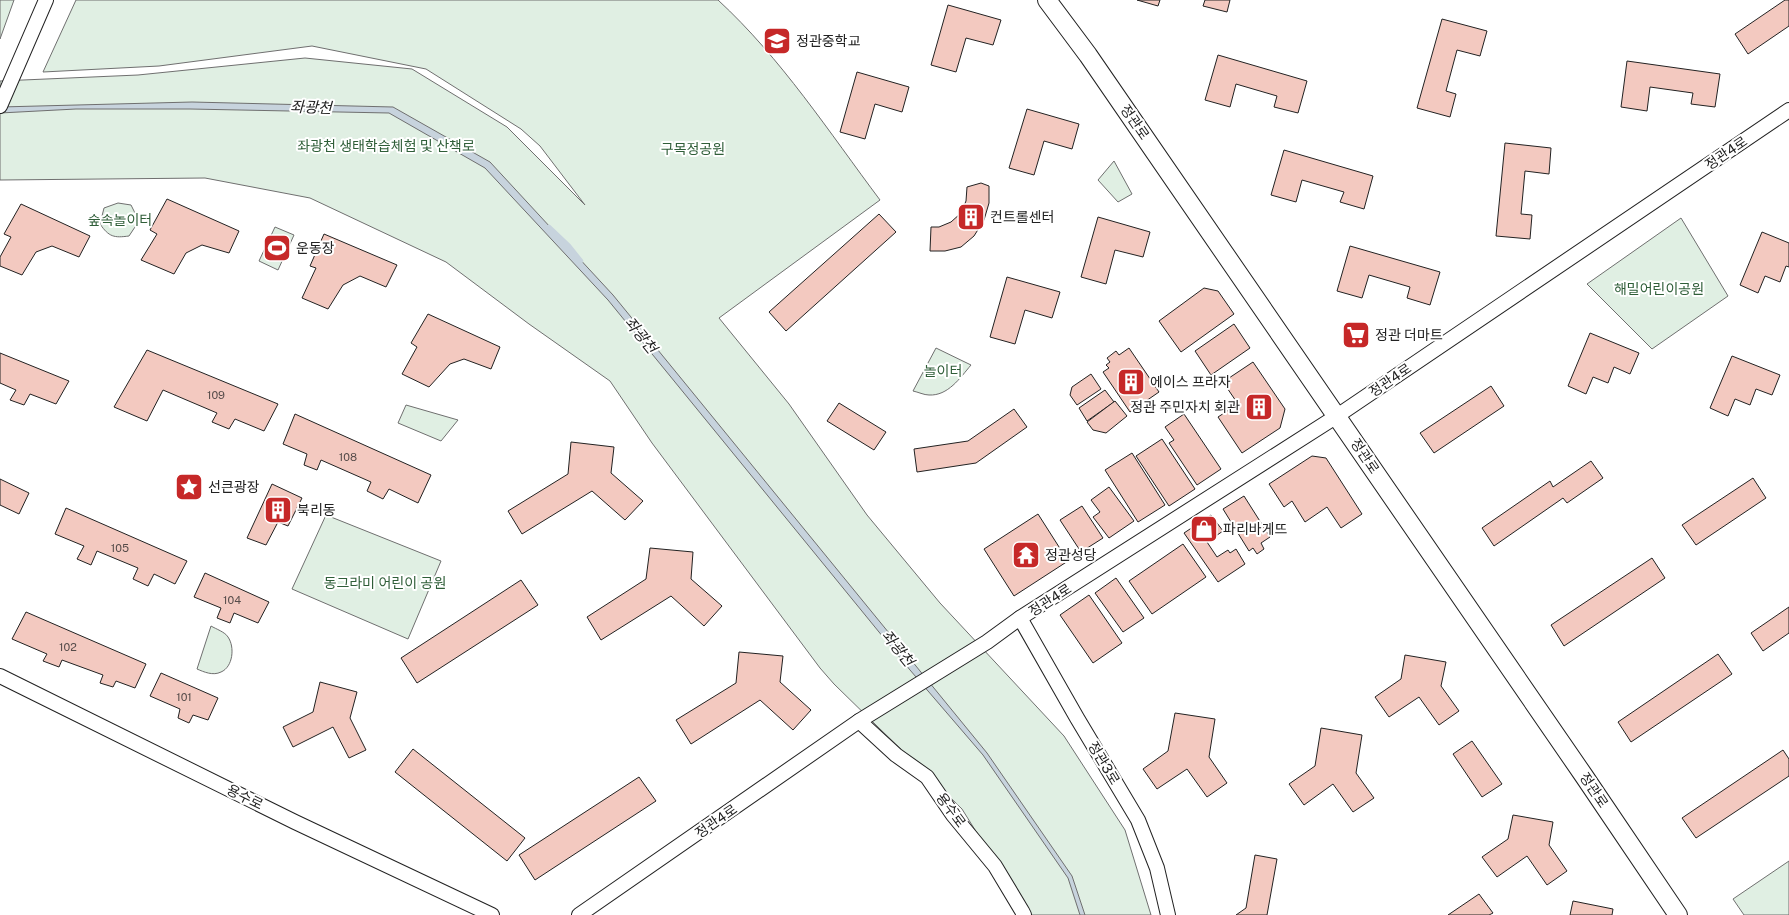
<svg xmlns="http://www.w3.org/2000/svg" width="1789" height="915" font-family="'Public Sans','Noto Sans KR',sans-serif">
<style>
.green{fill:#e0efe3;stroke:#6f6f6f}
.water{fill:#c7d3dd;stroke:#6f6f6f}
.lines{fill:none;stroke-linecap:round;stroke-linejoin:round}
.stream{stroke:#c7d3dd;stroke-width:4.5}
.building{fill:#f3c9c0;stroke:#222}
.minor-casing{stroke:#222;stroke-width:16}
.tertiary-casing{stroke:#222;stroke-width:20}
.minor{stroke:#fff;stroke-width:14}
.tertiary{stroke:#fff;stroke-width:18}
.labels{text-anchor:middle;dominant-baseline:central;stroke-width:4;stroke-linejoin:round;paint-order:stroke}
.number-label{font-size:11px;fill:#564c4a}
.poi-label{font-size:14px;fill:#222;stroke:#fff;text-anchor:start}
.street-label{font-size:14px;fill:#222;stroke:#fff}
.park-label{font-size:14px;fill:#2f5e38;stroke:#fff}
.water-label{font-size:15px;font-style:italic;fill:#222;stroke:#fff}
</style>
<rect width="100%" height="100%" fill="#fff"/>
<g class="green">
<path d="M0,0H14L0,39Z"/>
<path d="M76,0H718C781,58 829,132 880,200L719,318L789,404L867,515L940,603L1064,736L1125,830L1151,915H1028L962,809L834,684L820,668L652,443L610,381L529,324L446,262L310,198L205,178L0,180V81L138,75L305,58L412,69L507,127L585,205L540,146L521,129L426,69L312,46L159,66L43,72Z"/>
<path d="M1114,161L1132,194L1118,202L1098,180Z"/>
<path d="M118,203L131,205L139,221L129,236C114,238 109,237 100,224L104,208Z"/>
<path d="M1681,218L1728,296L1652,349L1587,284Z"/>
<path d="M275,227L294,235L278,270L259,261Z"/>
<path d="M936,348L971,365C960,378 948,396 929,395C924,395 918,392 913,391Z"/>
<path d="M406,405L458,420L441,441L398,423Z"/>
<path d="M326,515L441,561L408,639L292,589Z"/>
<path d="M211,626C216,629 225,632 228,637C235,647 233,667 221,672C213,676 204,672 197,669Z"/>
<path d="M1789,861V915H1744L1733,899Z"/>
</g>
<path class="water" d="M192,102L393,107L490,162L613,295L987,753L1072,876L1085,915H1080L1068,878L983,755L910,670L608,300L485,168L389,113L190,109H76L0,113V107Z"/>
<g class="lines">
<path class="stream" d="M549,227L569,246L581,261"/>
</g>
<g class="building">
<path d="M1137,0H1160L1158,6Z"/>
<path d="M1205,0H1230L1227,12L1203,6Z"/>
<path d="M1785,0H1789V26L1748,54L1735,34Z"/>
<path d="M948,5L1001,20L993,45L966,38L956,72L931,65Z"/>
<path d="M1442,19L1487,31L1480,56L1457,50L1446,91L1456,94L1450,117L1417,108Z"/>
<path d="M1218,55L1307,81L1298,113L1274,107L1277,96L1236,84L1230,107L1205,100Z"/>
<path d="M1627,61L1720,74L1715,107L1691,104L1693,93L1650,87L1647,111L1621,107Z"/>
<path d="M857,72L909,87L902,112L875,104L865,139L840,132Z"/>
<path d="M1027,109L1079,124L1072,149L1044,141L1034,175L1009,168Z"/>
<path d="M1505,143L1551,148L1549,174L1525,171L1521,214L1532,215L1530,239L1496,236Z"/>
<path d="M1284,150L1373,176L1364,209L1340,202L1344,192L1302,180L1296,202L1271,195Z"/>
<path d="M981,183L989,186V203L984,220L974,236L961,247L945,251H930L931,227H939L951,222L961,213L966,201L967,187Z"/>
<path d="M167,199L239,231L229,253L202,245L186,253L174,274L141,260L157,234L150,230Z"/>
<path d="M21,204L90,236L79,257L52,246L36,252L22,275L0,266V257L11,237L4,234Z"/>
<path d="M879,214L896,232L786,331L769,312Z"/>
<path d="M1098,217L1150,232L1143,257L1115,250L1106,284L1081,277Z"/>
<path d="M1762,232L1789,243V267L1786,266L1780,282L1765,276L1758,293L1740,285Z"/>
<path d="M324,234L397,265L386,287L360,276L343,285L328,309L302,298L316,268L310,266Z"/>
<path d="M1350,246L1440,272L1430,305L1407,298L1410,287L1369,275L1362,298L1337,291Z"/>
<path d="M1007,277L1060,292L1052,318L1025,310L1015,344L990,337Z"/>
<path d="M1204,288L1218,291L1234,314L1181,352L1159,321Z"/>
<path d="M428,314L500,347L491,369L464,359L450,364L429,387L402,374L417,347L411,343Z"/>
<path d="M1234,324L1250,348L1211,375L1195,351Z"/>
<path d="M1590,333L1639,353L1630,374L1614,367L1608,383L1593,377L1586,394L1568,386Z"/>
<path d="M1129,348L1159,392L1130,412L1103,372L1109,368L1106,365L1110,362L1107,358L1116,351L1119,355Z"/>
<path d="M147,350L278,404L264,431L235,419L229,429L212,422L217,413L163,390L147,421L114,407Z"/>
<path d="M0,353L69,381L56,404L30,394L24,405L10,400L16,390L0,383Z"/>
<path d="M1732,356L1780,375L1772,395L1756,389L1750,405L1735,399L1728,416L1710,408Z"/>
<path d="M1253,362L1285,409L1280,428L1242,453L1218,417L1238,404L1223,382Z"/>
<path d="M1091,374L1101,389L1077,405L1070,395L1072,387Z"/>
<path d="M1491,386L1504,406L1434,453L1420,433Z"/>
<path d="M1105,390L1114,402L1087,421L1079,408Z"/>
<path d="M1115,401L1127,416L1106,433L1093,430L1087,422Z"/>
<path d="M839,403L886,432L874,450L827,421Z"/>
<path d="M1014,409L1027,427L976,463L917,472L914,449L968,441Z"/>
<path d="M295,414L431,475L418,503L389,489L383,499L367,491L371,482L321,460L317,470L304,465L307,454L283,444Z"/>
<path d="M1184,414L1221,469L1197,485L1169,443L1174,440L1165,427Z"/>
<path d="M1162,439L1195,489L1169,506L1136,456Z"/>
<path d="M571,442L614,447L611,473L643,501L625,520L592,491L522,534L508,511L568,474Z"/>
<path d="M1132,453L1165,505L1138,522L1105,470Z"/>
<path d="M1312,456L1326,458L1362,514L1341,528L1327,507L1305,522L1292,501L1284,507L1269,484Z"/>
<path d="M1591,461L1603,478L1567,503L1563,498L1494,546L1482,528L1550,481L1553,487Z"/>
<path d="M1753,478L1766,498L1696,545L1682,525Z"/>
<path d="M0,479L29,493L19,514L0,505Z"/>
<path d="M272,484L302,498L288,526L278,522L266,545L247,538Z"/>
<path d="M1109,487L1134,521L1109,538L1093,517L1100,512L1091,500Z"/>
<path d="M1244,496L1270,537L1261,543L1264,549L1257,554L1253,548L1249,551L1223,509Z"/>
<path d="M1082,506L1103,538L1081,552L1060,520Z"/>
<path d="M66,508L187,561L175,584L154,574L148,586L133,579L138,568L97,551L91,565L77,559L84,546L55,534Z"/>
<path d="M1038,514L1068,561L1014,596L984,549Z"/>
<path d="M1211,515L1223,531L1207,542L1217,557L1228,550L1230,553L1236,549L1245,564L1218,582L1184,533Z"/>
<path d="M1183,544L1206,577L1152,614L1129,581Z"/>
<path d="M650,548L693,552L691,579L722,606L704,626L671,596L601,640L587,617L646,579Z"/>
<path d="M1652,558L1665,578L1564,646L1551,625Z"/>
<path d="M205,573L269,602L258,623L234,613L230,623L217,618L221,608L194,597Z"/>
<path d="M1116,578L1144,618L1123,632L1095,593Z"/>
<path d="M521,580L538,605L417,683L401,658Z"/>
<path d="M1089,595L1122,643L1093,663L1060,615Z"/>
<path d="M1789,607V633L1763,651L1751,633Z"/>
<path d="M26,612L146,664L135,688L116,681L113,687L100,683L103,675L62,660L59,667L43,661L47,654L12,639Z"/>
<path d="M739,652L783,656L780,682L811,710L793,730L760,700L691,744L676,720L736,683Z"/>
<path d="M1718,654L1732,674L1631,742L1618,722Z"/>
<path d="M1405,655L1446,662L1441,686L1459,711L1439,725L1419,697L1389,717L1375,697L1401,679Z"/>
<path d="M161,673L218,698L208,720L193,715L189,723L178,718L180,709L150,696Z"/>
<path d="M320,682L357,692L350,718L366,750L349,758L333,727L293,747L283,727L313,712Z"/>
<path d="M1175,713L1215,719L1209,757L1227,783L1207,797L1187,769L1157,789L1143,769L1168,751Z"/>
<path d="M1321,728L1362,735L1356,773L1374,798L1353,812L1333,784L1304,805L1289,784L1315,766Z"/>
<path d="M1472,741L1502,784L1482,797L1453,754Z"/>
<path d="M413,749L525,838L507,861L395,772Z"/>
<path d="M1783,750L1789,759V776L1696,838L1682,818Z"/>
<path d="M639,777L656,801L535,880L519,855Z"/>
<path d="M1513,815L1553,822L1549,845L1567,871L1547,885L1527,856L1497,877L1482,857L1508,839Z"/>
<path d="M1255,855L1277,859L1267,915H1236L1246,908Z"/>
<path d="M1479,894L1493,913L1489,915H1448Z"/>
<path d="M1573,901L1613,909L1612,915H1570Z"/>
</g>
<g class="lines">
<g class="minor-casing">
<g id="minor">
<path d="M0,106L46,0"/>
<path d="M1020,618L1077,718L1138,820L1157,868L1168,915"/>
<path d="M0,676L295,822L492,915"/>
<path d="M859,721L896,755L927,777L953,815L995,866L1022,911L1024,915"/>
<path d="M579,915L859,721L987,642L1020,618L1337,416L1789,110"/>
</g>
</g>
<g class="tertiary-casing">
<path id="tertiary" d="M1047,0L1088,55L1584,776L1678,915"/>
</g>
<use href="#minor" class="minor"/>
<use href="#tertiary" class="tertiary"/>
</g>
<defs>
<g id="school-square" transform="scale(1.4375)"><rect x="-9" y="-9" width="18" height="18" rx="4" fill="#c62828" stroke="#fff"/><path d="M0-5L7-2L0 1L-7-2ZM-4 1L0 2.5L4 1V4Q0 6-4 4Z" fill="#fff"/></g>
<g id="building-square" transform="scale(1.4375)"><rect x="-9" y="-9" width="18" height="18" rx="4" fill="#c62828" stroke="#fff"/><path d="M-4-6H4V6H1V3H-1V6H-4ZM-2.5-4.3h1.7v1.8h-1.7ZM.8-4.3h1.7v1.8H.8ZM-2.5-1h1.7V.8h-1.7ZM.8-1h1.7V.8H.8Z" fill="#fff"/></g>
<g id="stadium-square" transform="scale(1.4375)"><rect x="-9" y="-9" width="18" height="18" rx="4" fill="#c62828" stroke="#fff"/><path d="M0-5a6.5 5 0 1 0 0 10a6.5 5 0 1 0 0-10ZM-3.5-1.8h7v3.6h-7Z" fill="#fff"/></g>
<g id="supermarket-square" transform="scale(1.4375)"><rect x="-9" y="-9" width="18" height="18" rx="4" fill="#c62828" stroke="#fff"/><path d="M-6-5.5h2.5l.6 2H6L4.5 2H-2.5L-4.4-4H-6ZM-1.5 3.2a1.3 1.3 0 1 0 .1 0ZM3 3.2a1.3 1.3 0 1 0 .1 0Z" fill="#fff"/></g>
<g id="sight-square" transform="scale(1.4375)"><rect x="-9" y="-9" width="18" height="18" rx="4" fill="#c62828" stroke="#fff"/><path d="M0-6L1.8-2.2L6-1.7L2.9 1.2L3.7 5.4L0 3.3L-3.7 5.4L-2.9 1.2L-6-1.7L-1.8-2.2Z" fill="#fff"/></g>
<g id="shop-square" transform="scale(1.4375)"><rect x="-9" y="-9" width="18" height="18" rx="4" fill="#c62828" stroke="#fff"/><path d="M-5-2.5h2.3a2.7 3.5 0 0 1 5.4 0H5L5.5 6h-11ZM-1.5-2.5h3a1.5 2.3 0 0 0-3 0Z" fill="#fff"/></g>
<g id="temple-square" transform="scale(1.4375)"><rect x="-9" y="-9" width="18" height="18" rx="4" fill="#c62828" stroke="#fff"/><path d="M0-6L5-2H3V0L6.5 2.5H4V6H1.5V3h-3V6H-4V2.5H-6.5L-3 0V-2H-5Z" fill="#fff"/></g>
</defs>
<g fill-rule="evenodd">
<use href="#school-square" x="777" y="41"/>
<use href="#building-square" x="971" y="217"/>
<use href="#stadium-square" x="277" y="248"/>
<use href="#supermarket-square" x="1356" y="335"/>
<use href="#building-square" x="1131" y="382"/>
<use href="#building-square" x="1259" y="407"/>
<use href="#sight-square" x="189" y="487"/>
<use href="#building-square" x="278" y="510"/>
<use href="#shop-square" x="1204" y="529"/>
<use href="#temple-square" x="1026" y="555"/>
</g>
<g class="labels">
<g class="number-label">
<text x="216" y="395">109</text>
<text x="348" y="457">108</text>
<text x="120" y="548">105</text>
<text x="232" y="600">104</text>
<text x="68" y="647">102</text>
<text x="184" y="697">101</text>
</g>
<g class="poi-label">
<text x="796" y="41">정관중학교</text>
<text x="990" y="217">컨트롤센터</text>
<text x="296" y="248">운동장</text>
<text x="1375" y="335">정관 더마트</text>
<text x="1150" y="382">에이스 프라자</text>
<text x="1240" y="407" text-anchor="end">정관 주민자치 회관</text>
<text x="208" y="487">선큰광장</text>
<text x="297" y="510">북리동</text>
<text x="1223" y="529">파리바게뜨</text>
<text x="1045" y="555">정관성당</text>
</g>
<g class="street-label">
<text transform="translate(1135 122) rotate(55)">정관로</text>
<text transform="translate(1726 153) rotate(-34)">정관4로</text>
<text transform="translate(1390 380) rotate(-34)">정관4로</text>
<text transform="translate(1365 456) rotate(56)">정관로</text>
<text transform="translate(1050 600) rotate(-33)">정관4로</text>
<text transform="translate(1104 763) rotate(59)">정관3로</text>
<text transform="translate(1594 790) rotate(56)">정관로</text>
<text transform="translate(245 797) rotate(26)">용수로</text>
<text transform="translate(951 810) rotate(53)">용수로</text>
<text transform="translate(716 821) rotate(-35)">정관4로</text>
</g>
<g class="park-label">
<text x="386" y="146">좌광천 생태학습체험 및 산책로</text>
<text x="693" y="149">구목정공원</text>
<text x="120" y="220">숲속놀이터</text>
<text x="1659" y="289">해밀어린이공원</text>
<text x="943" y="371">놀이터</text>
<text x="385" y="583">동그라미 어린이 공원</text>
</g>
<g class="water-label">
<text transform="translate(311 107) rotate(2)">좌광천</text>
<text transform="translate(641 335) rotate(51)">좌광천</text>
<text transform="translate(898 648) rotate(51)">좌광천</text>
</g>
</g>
</svg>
